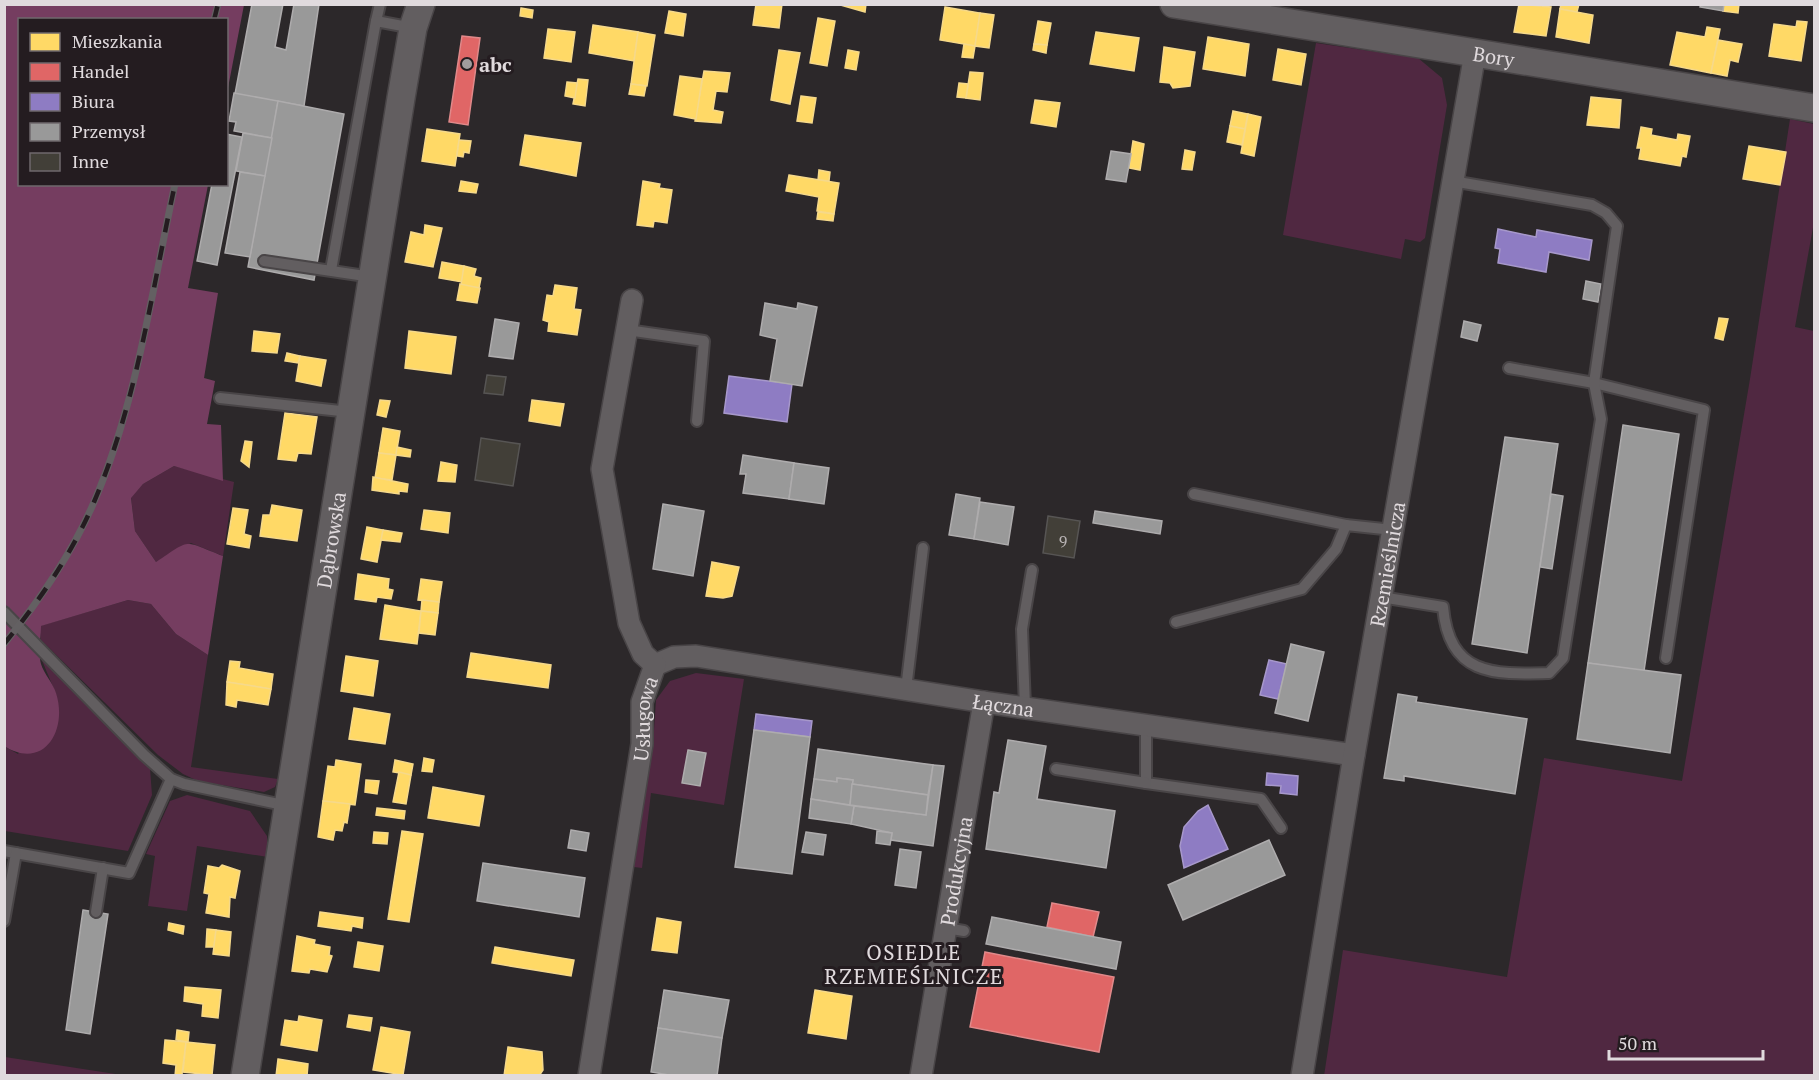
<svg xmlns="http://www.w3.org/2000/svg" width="1819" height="1080" font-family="'PT Serif',serif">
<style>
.green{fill:#502841}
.forest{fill:#753d60}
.homes{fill:#ffd966;stroke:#f6d98a;stroke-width:1.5}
.shops{fill:#e06666;stroke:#e0898a;stroke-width:1.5}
.offices{fill:#8e7cc3;stroke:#a798cb;stroke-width:1.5}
.industry{fill:#999;stroke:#aeacad;stroke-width:1.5}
.building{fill:#423f38;stroke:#575554;stroke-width:1.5}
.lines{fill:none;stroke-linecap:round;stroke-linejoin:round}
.service-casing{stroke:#494547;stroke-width:14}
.minor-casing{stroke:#494547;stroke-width:24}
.tertiary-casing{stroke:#494547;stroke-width:30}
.service{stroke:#625e60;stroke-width:10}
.minor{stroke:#625e60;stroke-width:21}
.tertiary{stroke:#625e60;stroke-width:27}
.rail-casing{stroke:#636062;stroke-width:7}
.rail{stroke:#241c20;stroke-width:4.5;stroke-dasharray:14;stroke-linecap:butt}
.poi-dot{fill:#a19c9e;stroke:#241c20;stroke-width:2}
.labels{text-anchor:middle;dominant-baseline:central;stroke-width:6;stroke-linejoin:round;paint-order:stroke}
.number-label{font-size:16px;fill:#b8b3b4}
.street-label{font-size:20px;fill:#e0dadd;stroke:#241c20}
.poi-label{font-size:20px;font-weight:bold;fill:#e0dadd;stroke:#241c20;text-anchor:start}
.neighbourhood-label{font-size:21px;letter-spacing:1.5px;fill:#e0dadd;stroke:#241c20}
</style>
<rect width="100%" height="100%" fill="#2c282a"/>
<g class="green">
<path d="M1316,43L1418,58L1442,78L1447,105L1425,238L1420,242L1405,239L1401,259L1283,235Z"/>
<path d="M1790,119L1814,124V222L1795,327L1814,331V1075L1324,1076L1343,950L1507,977L1544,758L1682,781L1750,379Z"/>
<path d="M174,466L234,482L223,556L191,543L156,562L135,531L131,497L143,484Z"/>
<path d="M128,600L151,604L176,634L208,655L191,767L278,779L275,787L264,792L198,781L183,774L158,755L41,640L40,626Z"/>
<path d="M41,658L150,768L152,795L128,851L5,831L4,746L18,754L56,694Z"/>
<path d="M696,673L744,679L724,805L651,793L642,868L634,867L653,745L656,700L670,681Z"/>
<path d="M187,795L250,811L267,836L268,857L197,846L187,911L148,906L155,856L146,854L170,801Z"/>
<path d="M5,1057L122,1075H5Z"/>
</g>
<path class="forest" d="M4,5H244L227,93L226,20H20V184L208,185L188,288L218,293L204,378L215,381L207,424L221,425L223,481L174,466L143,484L131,498L135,531L156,562C192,538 182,540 223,556L208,655L176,634L151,604L128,600L41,626C41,638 38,653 41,664C44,674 53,683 56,693C68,730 44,771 4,746Z"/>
<g class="homes">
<path d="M756,4H782L779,28L753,25Z"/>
<path d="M837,4H866L865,12Z"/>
<path d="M1519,4L1551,7L1546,36L1514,32Z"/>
<path d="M1561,4H1579L1577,12L1560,9Z"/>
<path d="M1724,4H1739L1738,13L1723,11Z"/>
<path d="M945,7L980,13L975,46L940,40Z"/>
<path d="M521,8L533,10L532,18L520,16Z"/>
<path d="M1560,9L1593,15L1589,43L1556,37Z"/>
<path d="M669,11L686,14L683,36L665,33Z"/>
<path d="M980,13L994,15L989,48L975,46Z"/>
<path d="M818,18L835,21L827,66L810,63Z"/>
<path d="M1038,21L1051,23L1047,45L1034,44Z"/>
<path d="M1797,21L1807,22L1801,61L1769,56L1774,24L1796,27Z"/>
<path d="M593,25L638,32L634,61L589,53Z"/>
<path d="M1707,27L1720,29L1711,73L1670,65L1677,32L1705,37Z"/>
<path d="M548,29L575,32L571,62L544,58Z"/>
<path d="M638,32L655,35L647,86L631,84Z"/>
<path d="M1096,32L1139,38L1134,71L1090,64Z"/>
<path d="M1208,37L1249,44L1245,76L1203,69Z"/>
<path d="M1718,40L1742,44L1738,62L1730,60L1727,76L1711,73Z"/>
<path d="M964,44L975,46L973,58L962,57Z"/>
<path d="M1034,44L1047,45L1046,53L1033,50Z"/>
<path d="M1164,47L1195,52L1190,86L1173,88L1170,83L1160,82Z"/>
<path d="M1278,49L1306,54L1301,85L1273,80Z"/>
<path d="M779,50L800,53L790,104L771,100Z"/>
<path d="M848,50L859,52L856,70L845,68Z"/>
<path d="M704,71L730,73L727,92L716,91L713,110L723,112L721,123L695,121Z"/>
<path d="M970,72L983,73L980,100L966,98Z"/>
<path d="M680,76L702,79L696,119L674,115Z"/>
<path d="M578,79L588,80L585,106L573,104Z"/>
<path d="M567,82L577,83L575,98L565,96Z"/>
<path d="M959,83L968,84L966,98L957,97Z"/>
<path d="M631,84L646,86L644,96L629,94Z"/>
<path d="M801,96L816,98L812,123L797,121Z"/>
<path d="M1591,97L1621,100L1619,128L1587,125Z"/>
<path d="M1035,100L1060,103L1056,127L1031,123Z"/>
<path d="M1233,111L1248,114L1245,129L1230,126Z"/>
<path d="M1248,114L1261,117L1254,156L1241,153Z"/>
<path d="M1230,126L1245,129L1242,145L1227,142Z"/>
<path d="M1641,127L1652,129L1651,135L1677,140L1678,134L1690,136L1686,157L1682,156L1680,166L1639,159L1641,148H1637Z"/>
<path d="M427,129L460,134L455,166L422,161Z"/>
<path d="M525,135L581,143L576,176L520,165Z"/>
<path d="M459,140L471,141L469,153L464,152L463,157L457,156Z"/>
<path d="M1133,141L1144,144L1140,170L1129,168Z"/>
<path d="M1749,146L1786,152L1780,185L1743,179Z"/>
<path d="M1185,150L1195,152L1192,170L1182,169Z"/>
<path d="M819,170L830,172L829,181L818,180Z"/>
<path d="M789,175L839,183L834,214L817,211L819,197L786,191Z"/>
<path d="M461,181L478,184L476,193L459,191Z"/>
<path d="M643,181L660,184L659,188L672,190L667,223L654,221L653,227L637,225Z"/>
<path d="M818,212L834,214L833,221L817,219Z"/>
<path d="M425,225L442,228L433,267L405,262L411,232L424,235Z"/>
<path d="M442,262L464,266L462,282L439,278Z"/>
<path d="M464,266L476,269L474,276L481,278L479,288L461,285Z"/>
<path d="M460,284L480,288L477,303L457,300Z"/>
<path d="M555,285L577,288L574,309L581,310L577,335L548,331L549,322L543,320L547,295L553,296Z"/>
<path d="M1719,318L1728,319L1723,340L1715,338Z"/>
<path d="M254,331L280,334L277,353L252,351Z"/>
<path d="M409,331L456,337L451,374L405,368Z"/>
<path d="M287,353L300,356L298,363L285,361Z"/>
<path d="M300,356L326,360L321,386L296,381Z"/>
<path d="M380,400L390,401L386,417L377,415Z"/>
<path d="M532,400L564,404L560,426L529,421Z"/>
<path d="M285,413L317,417L311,454L298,453L296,461L278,459Z"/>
<path d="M383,428L400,431L396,455L379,453Z"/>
<path d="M245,441L252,442L249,467L241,461Z"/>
<path d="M397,447L411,450L410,457L396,455Z"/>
<path d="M379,453L396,455L392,480L375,478Z"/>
<path d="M441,462L457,465L455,482L438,481Z"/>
<path d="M373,477L408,484L407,492L399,491V494L372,490Z"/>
<path d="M272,505L302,510L297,541L260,536L263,515H270Z"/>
<path d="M233,508L248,510L244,534L251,536L249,548L227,544Z"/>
<path d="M424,510L450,513L448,533L421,529Z"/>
<path d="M367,527L383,530L377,562L361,559Z"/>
<path d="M383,530L402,533L400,542L381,540Z"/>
<path d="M712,562L739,567L732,596L723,598L706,596Z"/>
<path d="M358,574L389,579L388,589L393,590L391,599L377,597L376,602L355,599Z"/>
<path d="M421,579L442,582L439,602L418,600Z"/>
<path d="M422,600L439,602L438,613L421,611Z"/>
<path d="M385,605L421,611L417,644L380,639Z"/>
<path d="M421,611L438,613L435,635L419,633Z"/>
<path d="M471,653L551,665L548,688L467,677Z"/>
<path d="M346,656L378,661L373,696L341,691Z"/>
<path d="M230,661L240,662L239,668L273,674L271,689L227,682Z"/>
<path d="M227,682L271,689L268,705L237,700L236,707L226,705Z"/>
<path d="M354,708L390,714L385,744L349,739Z"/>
<path d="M424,758L434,760L432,772L422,771Z"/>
<path d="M336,760L361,764L355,805L323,801L328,766L335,767Z"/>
<path d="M395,760L413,764L411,775L393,772Z"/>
<path d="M399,772L411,775L406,804L393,802Z"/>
<path d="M366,780L379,781L377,794L365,792Z"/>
<path d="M433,787L484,796L479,826L428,818Z"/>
<path d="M323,801L350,804L347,823L344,822L342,831L335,830L333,840L318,837Z"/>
<path d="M377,808L405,811L404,819L376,815Z"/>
<path d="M402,831L423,834L409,922L388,919Z"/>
<path d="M374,832L388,833L387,844L373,843Z"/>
<path d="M222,865L240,871L235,898L230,897L229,917L206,913L209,894L204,893L208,866L219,868Z"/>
<path d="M320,912L363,918L362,928L352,926L351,931L318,926Z"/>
<path d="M657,918L681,922L677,953L652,950Z"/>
<path d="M169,923L184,926L183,934L168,930Z"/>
<path d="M207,929L216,930L214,947H206Z"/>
<path d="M216,930L231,932L229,956L213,954Z"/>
<path d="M297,936L315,940L314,944L330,947L329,955L332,956L327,972L310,969L309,973L292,971Z"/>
<path d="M358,942L383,946L379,971L354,967Z"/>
<path d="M495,947L574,960L571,976L492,963Z"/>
<path d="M185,987L221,990L218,1018L202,1016L203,1004L184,1001Z"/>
<path d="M815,990L852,996L846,1039L808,1033Z"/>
<path d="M349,1015L372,1018L370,1031L347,1027Z"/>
<path d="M299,1016L322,1020L317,1051L281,1045L285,1020L298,1022Z"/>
<path d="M381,1027L410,1032L403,1075L373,1070Z"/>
<path d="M177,1030L189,1032L188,1042L176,1040Z"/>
<path d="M165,1040L186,1042L182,1074L185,1076H175L176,1065L163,1063Z"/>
<path d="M186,1042L215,1045L212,1075L183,1072Z"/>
<path d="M508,1047L542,1052L543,1070L539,1076H504Z"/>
<path d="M278,1059L308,1064L307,1076H276Z"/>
</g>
<g class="shops">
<path d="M462,36L480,38L468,125L449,122Z"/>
<path d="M1052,903L1099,912L1093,937L1047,927Z"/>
<path d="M985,952L1114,977L1099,1052L970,1027Z"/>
</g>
<g class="offices">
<path d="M1498,229L1536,237L1537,230L1592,240L1589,260L1549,252L1546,272L1498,263L1500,249L1495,248Z"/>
<path d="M729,376L792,384L787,422L724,413Z"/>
<path d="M1269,660L1287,664L1278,699L1260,695Z"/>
<path d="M756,714L812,721L810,737L754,730Z"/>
<path d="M1267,773L1298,776L1297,795L1280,793L1281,786L1266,785Z"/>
<path d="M1208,805L1228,849L1184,868L1180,846L1184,827L1198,811Z"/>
</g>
<g class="industry">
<path d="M252,4H283L275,47L286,50L294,4H319L304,106L235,94Z"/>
<path d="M1701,4H1724L1723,11L1700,7Z"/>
<path d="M234,93L278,101L272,138L234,131L236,122L229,121Z"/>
<path d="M278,101L344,114L314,280L248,267Z"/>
<path d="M243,133L272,138L265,176L236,171Z"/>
<path d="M226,134L242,137L217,265L197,261L212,184H226Z"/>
<path d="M1111,151L1131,154L1126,182L1106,179Z"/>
<path d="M240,172L265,176L250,257L225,253Z"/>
<path d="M1586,281L1601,284L1598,302L1583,299Z"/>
<path d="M765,303L797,309L798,303L817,307L802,386L770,381L777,339L760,335Z"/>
<path d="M495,319L519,323L513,359L489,356Z"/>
<path d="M1464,321L1481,325L1477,341L1461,337Z"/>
<path d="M1623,425L1679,434L1644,671L1588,663Z"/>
<path d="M1505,437L1558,444L1527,653L1472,644Z"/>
<path d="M743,455L794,463L789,499L743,493L746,474H740Z"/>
<path d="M794,463L829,468L824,504L789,499Z"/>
<path d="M956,494L980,498L974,539L949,535Z"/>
<path d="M1551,494L1563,496L1552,569L1540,567Z"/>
<path d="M980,502L1014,507L1008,545L974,539Z"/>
<path d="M663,504L704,511L693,576L653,569Z"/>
<path d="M1095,511L1162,521L1160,534L1093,523Z"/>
<path d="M1291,644L1324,652L1308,721L1275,713Z"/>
<path d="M1588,663L1681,675L1670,753L1577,739Z"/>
<path d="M1398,694L1417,697L1416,702L1527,719L1515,794L1404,776V781L1384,778Z"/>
<path d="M754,730L810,737L792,874L735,867Z"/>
<path d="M1008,740L1046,746L1037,799L1115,811L1106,868L986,849L994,792L999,793Z"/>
<path d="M818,749L933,765L928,795L852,784L853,780L837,778V782L814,779Z"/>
<path d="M688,750L706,753L700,786L682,783Z"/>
<path d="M933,765L944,766L933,846L891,840L892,833L851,824L854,806L926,815Z"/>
<path d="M837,778L853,780L850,805L811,799L814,779L837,782Z"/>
<path d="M852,784L928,795L926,815L850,805Z"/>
<path d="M811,799L854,806L851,824L809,818Z"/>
<path d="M571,830L589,833L586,851L568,848Z"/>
<path d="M877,831L892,833L890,845L876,843Z"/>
<path d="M806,832L826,835L823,855L802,852Z"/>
<path d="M1269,840L1285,875L1183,920L1168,885Z"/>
<path d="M900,849L921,852L916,888L895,885Z"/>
<path d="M483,863L585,878L579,917L477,901Z"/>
<path d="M83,910L108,914L90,1034L66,1030Z"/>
<path d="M992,917L1121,942L1116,969L986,944Z"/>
<path d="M664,990L729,1000L722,1038L658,1028Z"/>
<path d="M658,1028L722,1038L717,1076H675L651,1072Z"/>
</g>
<g class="building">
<path d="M487,375L506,377L503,395L484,393Z"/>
<path d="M481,438L520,444L513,486L475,480Z"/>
<path d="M1048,516L1080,521L1074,558L1043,553Z"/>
</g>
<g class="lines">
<g class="service-casing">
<g id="service">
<path d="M376,21L380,4"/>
<path d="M264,261L372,277"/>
<path d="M331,270L376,21L413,28"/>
<path d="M627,330L704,341L697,421"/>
<path d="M1509,368L1594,383L1704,410L1666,658"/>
<path d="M220,398L350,412"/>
<path d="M1194,494L1346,525"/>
<path d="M1381,597L1443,607C1449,675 1492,675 1549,673L1563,658L1601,419L1594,383L1617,226L1606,213L1592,205L1452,181"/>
<path d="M4,612L144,755L171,779L184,784L288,806"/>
<path d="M1176,622L1302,589L1336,549L1346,525L1393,530"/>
<path d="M906,689L923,548"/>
<path d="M1025,707L1022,629L1032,570"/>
<path d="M1146,725V783L1261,799L1281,828"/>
<path d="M1056,769L1146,783"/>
<path d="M4,851L129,873L171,779"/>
<path d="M96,912L103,868"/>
<path d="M4,921L16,853"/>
<path d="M946,928L964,931"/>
</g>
</g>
<g class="minor-casing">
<g id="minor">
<path id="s1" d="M655,665L674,657L696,656L984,702L1354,755"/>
<path id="s2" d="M589,1076L642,744V702L655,665L643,654L629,623L602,469L632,300"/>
<path id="s3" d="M921,1076L984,702"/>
<path id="s4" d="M1302,1076L1354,755L1475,53"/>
</g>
</g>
<g class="tertiary-casing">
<g id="tertiary">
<path id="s5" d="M1174,4L1814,108"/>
<path id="s6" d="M245,1076L401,98L413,28L421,4"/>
</g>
</g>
<use href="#service" class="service"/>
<use href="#minor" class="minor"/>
<use href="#tertiary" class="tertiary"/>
<g class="rail-casing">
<g id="rail">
<path d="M214,20L218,4"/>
<path d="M4,644C40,600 72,554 94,502C137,402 152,290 175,184"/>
</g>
</g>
<use href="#rail" class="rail"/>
</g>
<circle class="poi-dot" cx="467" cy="64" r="6"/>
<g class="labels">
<g class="number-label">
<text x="1063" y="541">9</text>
</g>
<g class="street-label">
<text stroke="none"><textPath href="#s5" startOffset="324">Bory</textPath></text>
<text stroke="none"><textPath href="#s6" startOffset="543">Dąbrowska</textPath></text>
<text stroke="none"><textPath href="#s4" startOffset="519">Rzemieślnicza</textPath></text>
<text stroke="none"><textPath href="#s1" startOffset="354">Łączna</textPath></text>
<text stroke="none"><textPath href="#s2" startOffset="362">Usługowa</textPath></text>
<text stroke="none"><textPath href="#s3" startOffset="208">Produkcyjna</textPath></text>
</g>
<g class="poi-label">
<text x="479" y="64">abc</text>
</g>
<g class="neighbourhood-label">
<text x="914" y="952">OSIEDLE<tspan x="914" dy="24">RZEMIEŚLNICZE</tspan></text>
</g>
</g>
<rect width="1819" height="1080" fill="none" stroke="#e0dadd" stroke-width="12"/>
<rect x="18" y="18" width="210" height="168" fill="#241c20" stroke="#6f686c" stroke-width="1.5"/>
<rect x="30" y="33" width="30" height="18" fill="#ffd966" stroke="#6f686c" stroke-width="1.5"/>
<text x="72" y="48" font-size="18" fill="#e0dadd">Mieszkania</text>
<rect x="30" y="63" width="30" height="18" fill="#e06666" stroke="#6f686c" stroke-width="1.5"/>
<text x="72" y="78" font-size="18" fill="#e0dadd">Handel</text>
<rect x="30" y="93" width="30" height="18" fill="#8e7cc3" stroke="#6f686c" stroke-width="1.5"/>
<text x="72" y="108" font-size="18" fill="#e0dadd">Biura</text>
<rect x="30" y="123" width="30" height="18" fill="#999999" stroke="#6f686c" stroke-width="1.5"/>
<text x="72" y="138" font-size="18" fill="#e0dadd">Przemysł</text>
<rect x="30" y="153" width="30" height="18" fill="#423f38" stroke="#6f686c" stroke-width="1.5"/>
<text x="72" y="168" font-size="18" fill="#e0dadd">Inne</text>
<path d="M1609 1050v9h154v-9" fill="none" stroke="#e0dadd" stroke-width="3"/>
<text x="1618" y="1050" font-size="18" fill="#e0dadd" stroke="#241c20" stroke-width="4.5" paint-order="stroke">50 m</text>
</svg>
